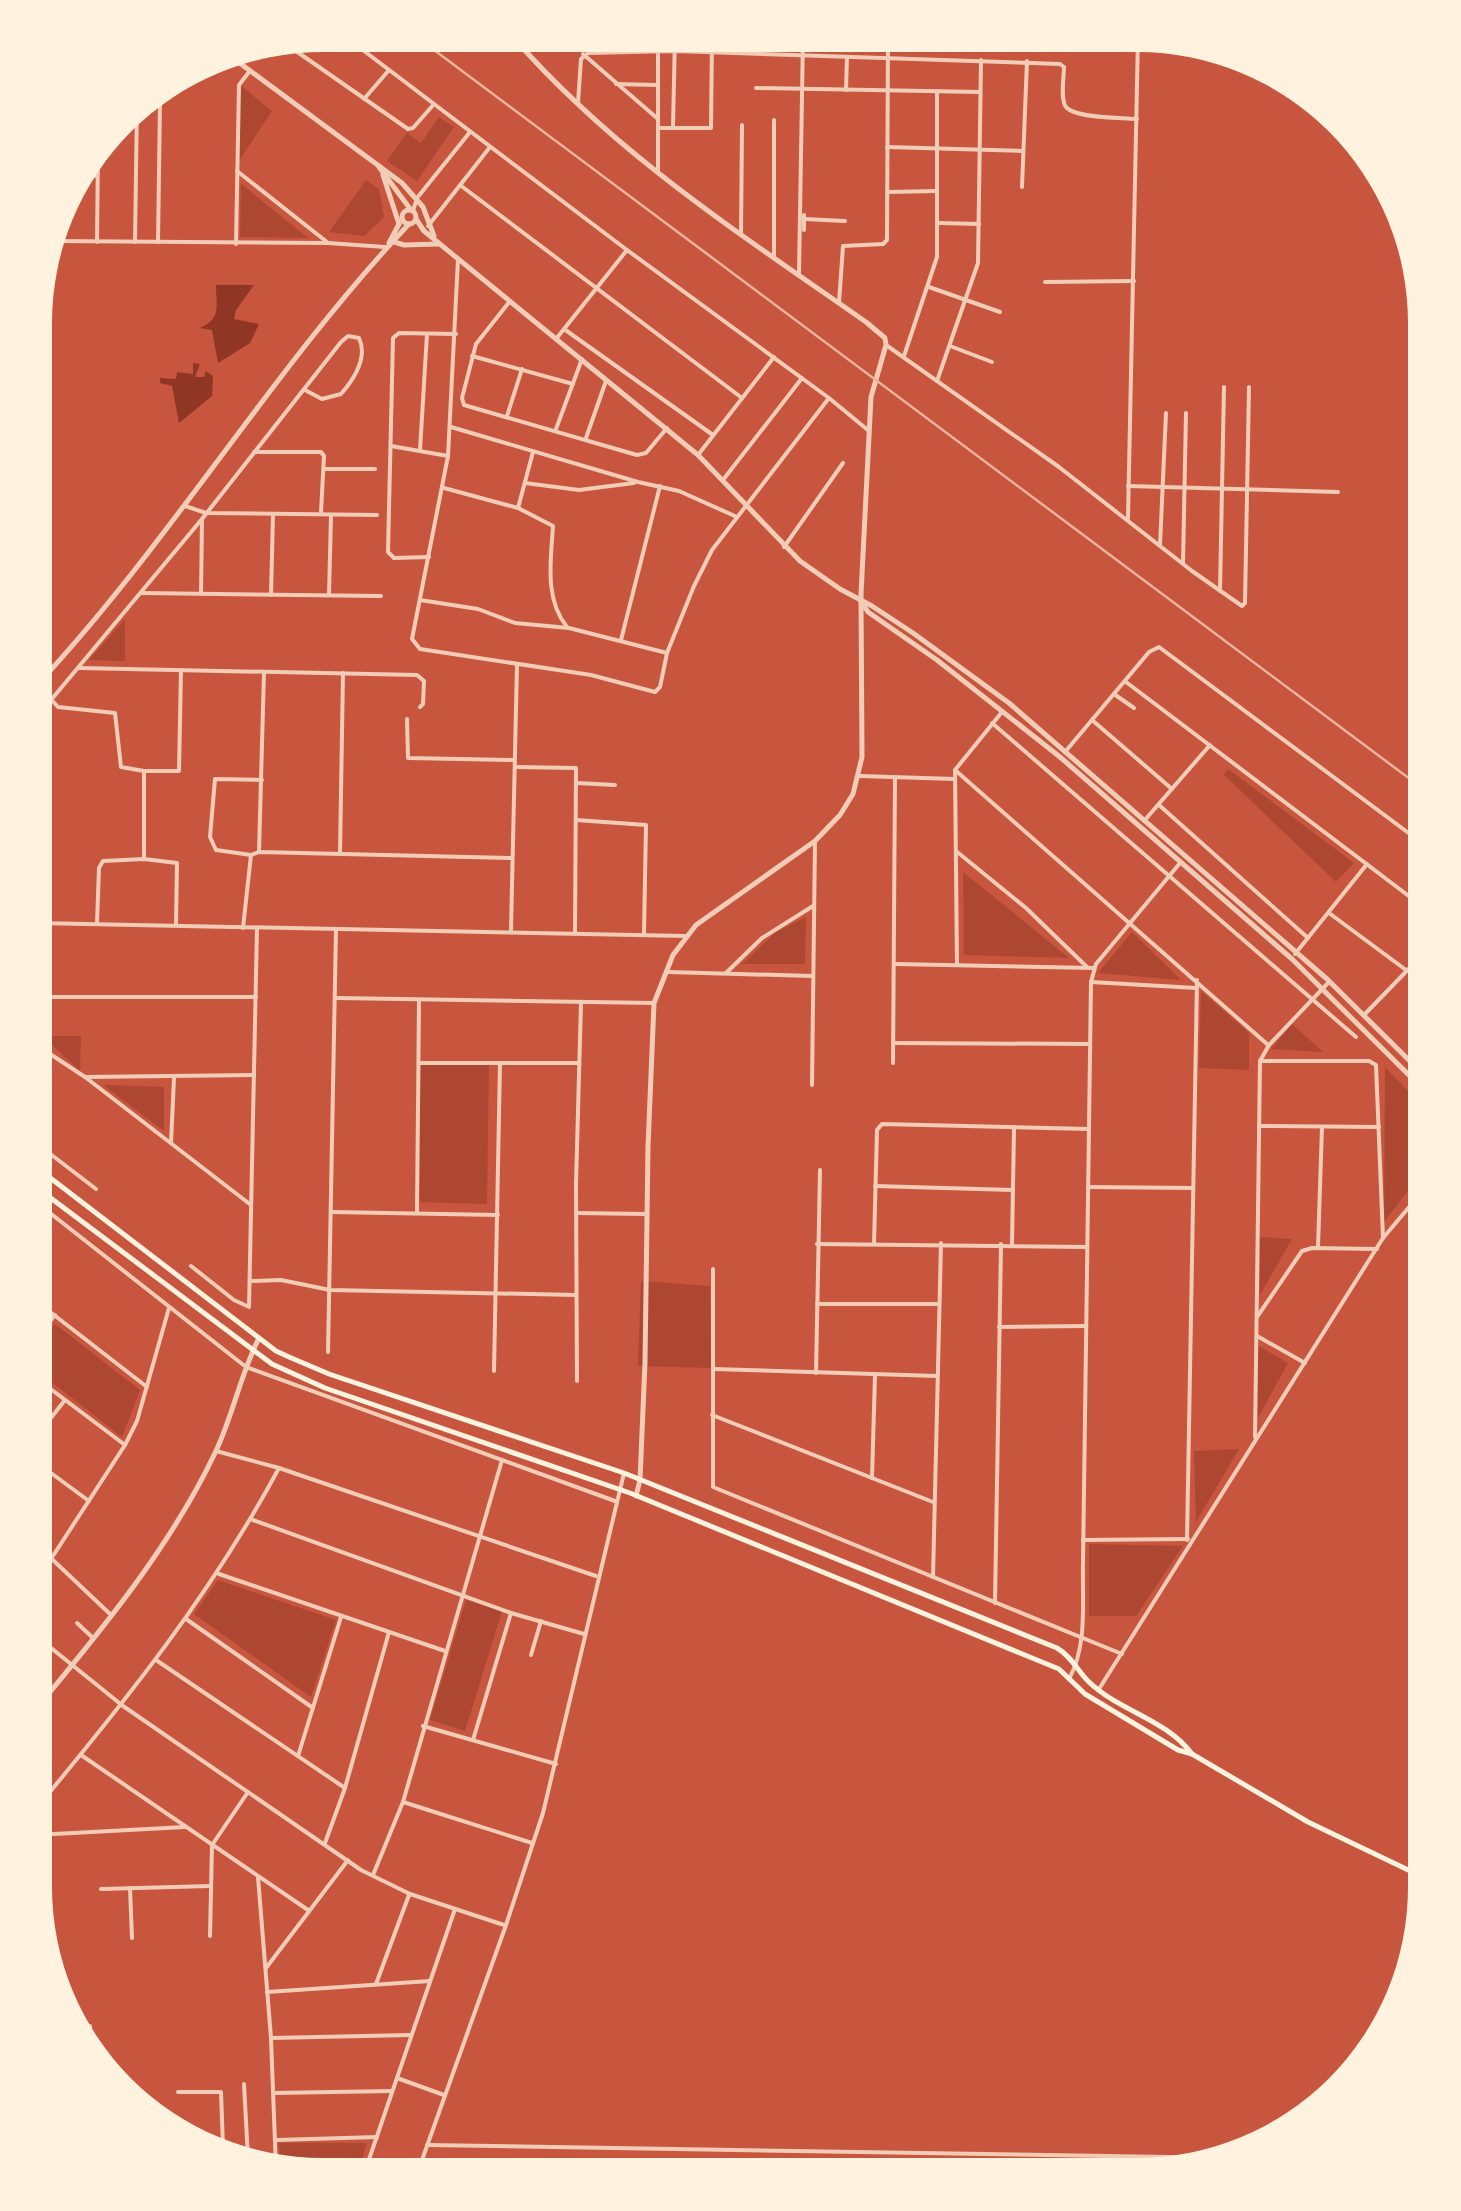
<svg xmlns="http://www.w3.org/2000/svg" width="1461" height="2211" font-family="'Golos Text',sans-serif">
<style>
.green{fill:#ae4732}
.water{fill:#8f3625}
.lines{fill:none;stroke-linecap:round;stroke-linejoin:round}
.minor{stroke:#f1ccb7;stroke-width:4}
.tertiary{stroke:#f1ccb7;stroke-width:5}
.secondary{stroke:#fff3e0;stroke-width:5}
.rail{stroke:#e9b49f;stroke-width:2.5}
</style>
<rect width="100%" height="100%" fill="#c8553d"/>
<g class="green">
<path d="M240,85L272,111L239,161Z"/>
<path d="M439,117L454,127L417,181L387,161L407,133L421,143Z"/>
<path d="M366,180L379,189L384,217L364,236L329,232Z"/>
<path d="M241,184L308,238L240,237Z"/>
<path d="M125,619V661L89,660Z"/>
<path d="M1228,769L1354,863L1336,882L1224,775Z"/>
<path d="M963,872L1069,958L964,955Z"/>
<path d="M806,917L805,964H742L776,932Z"/>
<path d="M1132,932L1181,980L1098,973Z"/>
<path d="M1201,991L1249,1033V1070L1199,1068Z"/>
<path d="M1292,1024L1323,1052L1271,1049Z"/>
<path d="M42,1036H81L80,1071Z"/>
<path d="M421,1063L489,1064L487,1204L418,1202Z"/>
<path d="M1385,1067L1426,1110V1167L1384,1222Z"/>
<path d="M103,1085L164,1087V1131Z"/>
<path d="M1260,1237L1292,1239L1260,1295Z"/>
<path d="M641,1281L710,1286L711,1368L638,1366Z"/>
<path d="M55,1324L140,1390L122,1437L36,1370V1349Z"/>
<path d="M1257,1345L1288,1363L1258,1418Z"/>
<path d="M1239,1449L1196,1522L1194,1451Z"/>
<path d="M1089,1544L1183,1546L1136,1616H1089Z"/>
<path d="M218,1580L336,1620L311,1697L194,1614Z"/>
<path d="M466,1600L502,1611L465,1731L430,1720Z"/>
<path d="M279,2143H367L357,2174H287L280,2171Z"/>
</g>
<g class="water">
<path d="M216,285H254L236,310L234,319L259,324L250,343L218,363L212,330L200,328C222,318 216,306 216,285Z"/>
<path d="M193,363L200,364L195,377H204L206,371L213,376L212,396L179,423L172,386L160,383V378L176,379L177,372L193,374Z"/>
</g>
<g class="lines">
<g class="minor">
<path d="M343,35L627,250L829,398L869,431"/>
<path d="M542,36L543,48"/>
<path d="M515,39L538,36"/>
<path d="M283,42L408,129L413,128L434,104"/>
<path d="M583,54L658,119"/>
<path d="M616,84L657,85"/>
<path d="M756,88L980,92"/>
<path d="M846,90L847,57"/>
<path d="M154,94L160,102L158,242"/>
<path d="M364,99L389,70"/>
<path d="M578,103L581,59L588,53L675,51L1060,64L1064,67C1064,77 1060,99 1066,107C1074,118 1123,118 1137,119"/>
<path d="M673,126L675,36"/>
<path d="M658,128H711L712,36"/>
<path d="M887,147L1023,151"/>
<path d="M237,171L327,242"/>
<path d="M658,171V51"/>
<path d="M77,176H97"/>
<path d="M460,185L742,398"/>
<path d="M1022,187L1027,61"/>
<path d="M887,192L937,191"/>
<path d="M413,211L417,198L470,132"/>
<path d="M804,219L845,221"/>
<path d="M939,223L979,224"/>
<path d="M428,226L490,147"/>
<path d="M804,230V215"/>
<path d="M741,235L742,125"/>
<path d="M53,241L328,243L385,247"/>
<path d="M97,242L98,150"/>
<path d="M135,242L137,104"/>
<path d="M236,244L239,85L249,72"/>
<path d="M774,257V120"/>
<path d="M458,259L448,456L412,639L420,649L591,675L655,692L660,687L667,653L694,586L712,550L829,398"/>
<path d="M799,274L803,36"/>
<path d="M1045,282L1134,281"/>
<path d="M929,287L1000,312"/>
<path d="M510,301L476,344L462,398L464,405L637,455L646,453L667,428"/>
<path d="M839,303L843,246L883,244L887,240L888,37"/>
<path d="M564,329L713,435"/>
<path d="M556,339L627,250"/>
<path d="M886,345L1059,467L1192,571L1242,606L1245,603L1249,387"/>
<path d="M950,346L992,362"/>
<path d="M472,356L573,384"/>
<path d="M904,356L937,257V92"/>
<path d="M937,381L978,263L981,60"/>
<path d="M37,387L43,270"/>
<path d="M507,416L522,369"/>
<path d="M451,427L638,482L679,491L737,517"/>
<path d="M556,429L582,359"/>
<path d="M586,438L606,381"/>
<path d="M391,446L448,456"/>
<path d="M420,450L427,334"/>
<path d="M254,452H321L324,456L321,512"/>
<path d="M698,455L774,357"/>
<path d="M325,469H375"/>
<path d="M723,480L802,378"/>
<path d="M525,483L579,490L634,483"/>
<path d="M1128,486L1338,492"/>
<path d="M444,488L518,508L553,526C551,559 544,599 567,627"/>
<path d="M185,506L206,513L377,515"/>
<path d="M518,508L533,452"/>
<path d="M1128,518L1138,37"/>
<path d="M1160,545L1166,413"/>
<path d="M784,547L843,463"/>
<path d="M429,557L394,558L388,552L393,338L399,333L456,334"/>
<path d="M1183,564L1186,413"/>
<path d="M1220,591L1224,387"/>
<path d="M141,593L381,596"/>
<path d="M201,594L202,519"/>
<path d="M271,595L273,514"/>
<path d="M329,595L331,515"/>
<path d="M420,600L478,609L515,623L569,628L667,653"/>
<path d="M37,613V469"/>
<path d="M621,640L660,486"/>
<path d="M79,668L417,675L424,681L423,704L420,707"/>
<path d="M1126,682L1426,909"/>
<path d="M37,684L58,707L115,713L121,767L144,771H179L181,670"/>
<path d="M1114,694L1134,708"/>
<path d="M51,700L202,519L341,342L348,336L359,338C368,357 354,379 341,394L322,399L305,390"/>
<path d="M407,719L408,758L514,760"/>
<path d="M1092,720L1172,789"/>
<path d="M992,723L1356,1037"/>
<path d="M1065,752L1149,652L1159,647L1426,846"/>
<path d="M515,767L576,768L575,933"/>
<path d="M955,770L1267,1044"/>
<path d="M860,776L955,779"/>
<path d="M262,780L215,779L210,837L216,850L251,855L259,852L512,858"/>
<path d="M577,783L615,785"/>
<path d="M1159,805L1308,938"/>
<path d="M576,820L646,825L644,933"/>
<path d="M1144,821L1210,745"/>
<path d="M956,851L1026,908L1087,967"/>
<path d="M259,852L264,672"/>
<path d="M340,853L343,673"/>
<path d="M144,859V773"/>
<path d="M1329,913L1406,970"/>
<path d="M37,923L686,936"/>
<path d="M97,923L99,868L103,861L144,859L177,863L176,925"/>
<path d="M243,928L251,855"/>
<path d="M511,930L517,665"/>
<path d="M1295,954L1367,864"/>
<path d="M895,964L1094,968"/>
<path d="M957,965L955,770L1002,712"/>
<path d="M668,972L813,976"/>
<path d="M726,973L762,938L813,906"/>
<path d="M1091,982L1196,988"/>
<path d="M42,997H256"/>
<path d="M336,998L654,1003"/>
<path d="M1364,1015L1426,951"/>
<path d="M1413,1035L1426,1021"/>
<path d="M895,1043L1090,1044"/>
<path d="M38,1046L85,1077L251,1205"/>
<path d="M36,1050L42,1022L41,923"/>
<path d="M1260,1061H1369L1376,1065L1383,1238"/>
<path d="M419,1063H579"/>
<path d="M893,1063L895,777"/>
<path d="M85,1077L254,1075"/>
<path d="M812,1085L815,841"/>
<path d="M1259,1126L1379,1127"/>
<path d="M36,1143L96,1189"/>
<path d="M171,1143L174,1078"/>
<path d="M875,1186L1013,1190"/>
<path d="M1088,1187L1193,1188"/>
<path d="M36,1202L246,1367L615,1501"/>
<path d="M332,1212L498,1215"/>
<path d="M417,1212L419,1002"/>
<path d="M576,1213L646,1214"/>
<path d="M817,1244L1087,1247"/>
<path d="M874,1244L877,1130L882,1124L1089,1129"/>
<path d="M1012,1244L1014,1129"/>
<path d="M1318,1247L1322,1127"/>
<path d="M191,1266L234,1300L249,1307L257,928"/>
<path d="M713,1269V1487L1122,1654"/>
<path d="M252,1281L281,1280L330,1290L576,1295"/>
<path d="M36,1301L147,1387"/>
<path d="M817,1304H937"/>
<path d="M1257,1317L1302,1251L1312,1248L1377,1249"/>
<path d="M999,1327L1085,1326"/>
<path d="M1257,1336L1305,1363"/>
<path d="M36,1339L55,1315"/>
<path d="M328,1352L336,929"/>
<path d="M713,1369L937,1376"/>
<path d="M494,1371L500,1063"/>
<path d="M816,1373L820,1170"/>
<path d="M36,1378L125,1445"/>
<path d="M577,1381L576,1184L581,1003"/>
<path d="M712,1415L933,1502"/>
<path d="M36,1437L65,1400"/>
<path d="M1255,1437L1260,1061L1269,1045L1328,983"/>
<path d="M216,1451L279,1468L596,1576"/>
<path d="M36,1462L89,1501"/>
<path d="M872,1478L875,1375"/>
<path d="M253,1520L511,1613L584,1634"/>
<path d="M1083,1540L1188,1539"/>
<path d="M1187,1540L1197,980"/>
<path d="M36,1544L110,1614"/>
<path d="M51,1559L125,1445L137,1421L169,1308"/>
<path d="M219,1574L445,1651"/>
<path d="M933,1577L941,1243"/>
<path d="M995,1603L1001,1244"/>
<path d="M186,1619L313,1708"/>
<path d="M77,1623L93,1638"/>
<path d="M35,1635L123,1706L361,1870L410,1894L504,1925"/>
<path d="M531,1655L541,1621"/>
<path d="M156,1660L345,1788"/>
<path d="M1069,1679C1088,1645 1082,1600 1083,1562L1091,982L1096,964L1180,863"/>
<path d="M1099,1689L1383,1238L1426,1187"/>
<path d="M423,1726L556,1764"/>
<path d="M473,1740L511,1613"/>
<path d="M81,1755L308,1910"/>
<path d="M298,1756L341,1617"/>
<path d="M403,1802L532,1843"/>
<path d="M35,1810C127,1699 210,1596 279,1468"/>
<path d="M35,1835L185,1827"/>
<path d="M325,1843L345,1788L389,1632"/>
<path d="M373,1875L403,1802L502,1460"/>
<path d="M258,1877L271,2038L276,2169"/>
<path d="M130,1888L132,1938"/>
<path d="M101,1889L210,1886"/>
<path d="M210,1936L212,1845L248,1792"/>
<path d="M266,1968L348,1860"/>
<path d="M376,1984L409,1895"/>
<path d="M267,1992L430,1981"/>
<path d="M90,2026L91,2042"/>
<path d="M271,2038L410,2035"/>
<path d="M397,2078L444,2095"/>
<path d="M244,2084L248,2158"/>
<path d="M178,2092H221L223,2147"/>
<path d="M273,2093L392,2091"/>
<path d="M146,2113L162,2116L165,2123"/>
<path d="M277,2140L377,2137"/>
<path d="M427,2145L1229,2158"/>
<path d="M364,2174L455,1909"/>
<path d="M417,2174L506,1925L543,1813L624,1473"/>
</g>
<g class="tertiary">
<path d="M512,36C615,154 739,233 866,322L885,338L886,345L871,397L861,594L862,757L853,794L840,815L815,841L696,925L673,955L654,1003L648,1147L645,1362L640,1480L636,1496"/>
<path d="M226,53L402,183L423,207L434,236"/>
<path d="M379,167L411,210"/>
<path d="M383,175L399,224"/>
<circle cx="409" cy="217" r="7"/>
<path d="M416,219L424,231L698,455L800,561L840,589L872,606L913,633L1009,703L1327,979L1426,1077"/>
<path d="M391,241L404,245L438,244"/>
<path d="M389,243L399,224"/>
<path d="M863,604L868,612L937,660L1060,757L1292,959L1426,1092"/>
<path d="M37,685C172,540 274,367 409,224"/>
<path d="M35,1710C101,1631 171,1546 215,1453C233,1416 240,1375 259,1338"/>
</g>
<g class="secondary">
<path d="M36,1167L276,1351L289,1357L329,1374L624,1473L1057,1648C1072,1657 1077,1670 1089,1682C1119,1711 1166,1719 1192,1754"/>
<path d="M36,1187L272,1364L325,1388L630,1493L1059,1669L1085,1694L1178,1750L1192,1754L1308,1822L1425,1878"/>
</g>
<path class="rail" d="M414,35L1426,791"/>
</g>
<path d="M0 0H1461V2211H0ZM323 52H1137A271 271 0 0 1 1408 323V1887A271 271 0 0 1 1137 2158H323A271 271 0 0 1 52 1887V323A271 271 0 0 1 323 52Z" fill="#fff3e0" fill-rule="evenodd"/>
</svg>
